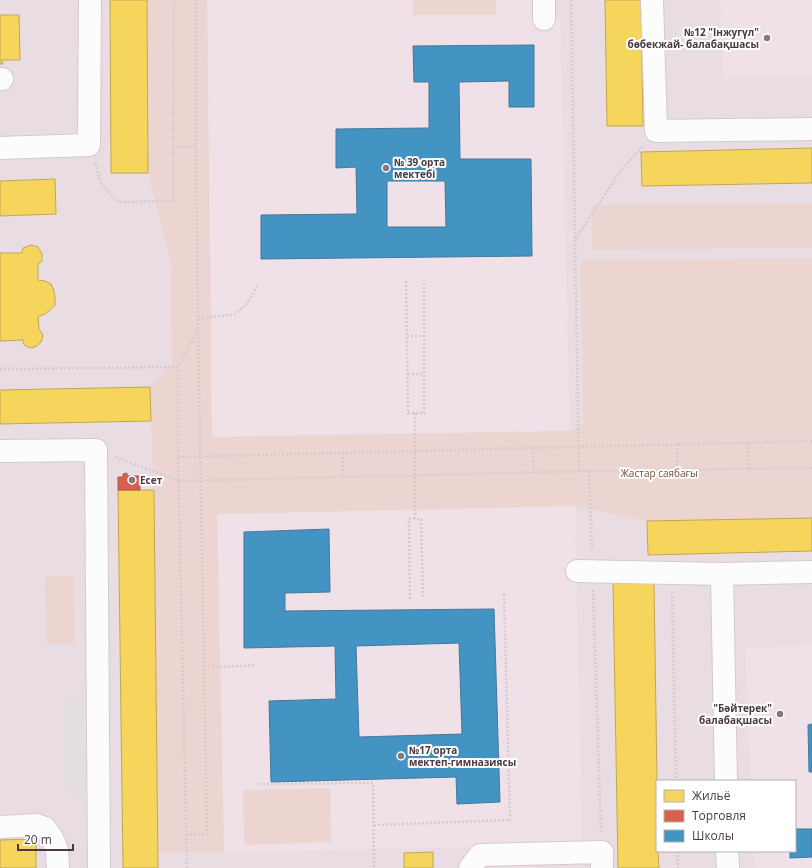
<svg xmlns="http://www.w3.org/2000/svg" width="812" height="868" font-family="'Open Sans',sans-serif">
<style>
.residential{fill:#e9dde3;fill-rule:evenodd}
.education{fill:#f0e0e8}
.green{fill:#ecd5d0}
.parking{fill:#e5dee1}
.homes{fill:#f6d55c;stroke:#c2a654}
.shops{fill:#d6604d;stroke:#ac544a}
.schools{fill:#4393c3;stroke:#45789d;fill-rule:evenodd}
.lines{fill:none;stroke-linecap:round;stroke-linejoin:round}
.minor-casing{stroke:#d1cbce;stroke-width:24}
.path{stroke:#d3cbd0;stroke-width:2.5;stroke-dasharray:2 2;stroke-linecap:butt}
.minor{stroke:#fdfcfd;stroke-width:22}
.poi-dot{fill:#847880;stroke:#fff;stroke-width:1.5}
.labels{text-anchor:middle;dominant-baseline:central;stroke-width:4;stroke-linejoin:round;paint-order:stroke}
.poi-label{font-size:10px;font-weight:bold;fill:#493943;stroke:#fff;text-anchor:start}
.park-label{font-size:10px;fill:#794c2e;stroke:#fff}
</style>
<rect width="100%" height="100%" fill="#f3edf0"/>
<path class="residential" d="M0,0H812V868H0ZM657,781H795V851H657Z"/>
<g class="education">
<path d="M207,0H533L534,19H560L570,431L212,437Z"/>
<path d="M720,0H812V75L723,78Z"/>
<path d="M575,506L582,845L224,852L217,514Z"/>
<path d="M812,645V868H755L754,851H795V781H751L745,648Z"/>
</g>
<g class="green">
<path d="M147,0H207L212,437L570,431L583,425L580,261L812,258V518L647,521L575,506L217,514L224,852L158,853L154,490L150,387L172,362L171,263L148,173Z"/>
<rect x="413" y="0" width="83" height="15"/>
<path d="M812,203V247L592,250V205Z"/>
<path d="M45,576H74L75,643H46Z"/>
<path d="M330,788L331,842L244,845L243,790Z"/>
</g>
<path class="parking" d="M84,691L87,802L65,791L62,705Z"/>
<g class="homes">
<path d="M110,0H147L148,173H111Z"/>
<path d="M605,0H641L643,126H607Z"/>
<path d="M0,15H19L20,60H2L3,64H0Z"/>
<path d="M812,148V183L642,186L641,152Z"/>
<path d="M55,179L56,214L0,216V181Z"/>
<path d="M31,245L38,247L42,254V261L38,264V280L45,281L51,284L54,291L55,298V305L51,309L45,314L38,317L39,329L42,333L43,336L41,342L37,346L32,348L28,347L24,345L23,340L0,341V253H22L23,248Z"/>
<path d="M150,387L151,421L0,424V390Z"/>
<path d="M118,490H154L158,868H123Z"/>
<path d="M812,518V551L648,555L647,521Z"/>
<path d="M613,583H654L657,781V851H658L659,868H618Z"/>
<path d="M36,839V868H0V840Z"/>
<path d="M433,852V868H404V853Z"/>
</g>
<path class="shops" d="M127,473V476H140V490H118V477H123V474Z"/>
<g class="schools">
<path d="M534,45V107H509V81L459,82L460,159H531L532,256L261,259V215L357,214L356,167L336,168V129L429,128V82H414L413,46ZM387,181H445L446,227H387Z"/>
<path d="M329,529L330,592L285,593V611L494,609L500,802L457,804L456,777L271,782L269,701L336,699L335,646L244,648V532ZM459,643L462,734L359,737L356,646Z"/>
<path d="M812,724V772H809L808,725Z"/>
<path d="M795,829H812V857L790,858V851H795Z"/>
</g>
<g class="lines">
<g class="minor-casing">
<g id="minor">
<path d="M544,0V19"/>
<path d="M652,0L656,131L812,129"/>
<path d="M0,79H2"/>
<path d="M0,148L89,145L90,0"/>
<path d="M0,451L96,450L99,868"/>
<path d="M577,571L722,574L812,572"/>
<path d="M722,574L726,781"/>
<path d="M0,827L36,825L45,828L52,838L57,850L58,868"/>
<path d="M727,851L728,868"/>
<path d="M470,868L480,855L602,852V868"/>
</g>
</g>
<g class="path">
<path d="M571,0L579,472"/>
<path d="M173,148L196,146"/>
<path d="M95,163L101,183L118,202L173,201L174,0"/>
<path d="M576,239L619,173L643,146"/>
<path d="M406,281L408,413H424V281"/>
<path d="M198,319L235,314L247,304L258,284"/>
<path d="M407,336H424"/>
<path d="M0,369L178,367"/>
<path d="M408,374H424"/>
<path d="M415,413V519"/>
<path d="M748,443L749,469"/>
<path d="M533,448L534,473"/>
<path d="M343,453V477"/>
<path d="M115,457L179,481L589,471L812,468"/>
<path d="M178,457L812,441"/>
<path d="M677,470V444"/>
<path d="M589,471L592,551"/>
<path d="M593,590L601,833"/>
<path d="M672,592L676,781"/>
<path d="M410,599L409,519H421L423,599"/>
<path d="M204,665L220,667L256,665"/>
<path d="M259,784L373,783L374,868"/>
<path d="M374,825L510,820L504,593"/>
<path d="M186,835L207,834L198,330"/>
<path d="M677,851L678,868"/>
<path d="M187,868L178,457V367L198,329L196,146V0"/>
</g>
<use href="#minor" class="minor"/>
</g>
<g class="poi-dot">
<circle cx="767" cy="38" r="4"/>
<circle cx="386" cy="168" r="4"/>
<circle cx="132" cy="480" r="4"/>
<circle cx="780" cy="714" r="4"/>
<circle cx="401" cy="756" r="4"/>
</g>
<g class="labels">
<g class="poi-label">
<text x="759" y="32" text-anchor="end">№12 "Інжугүл"<tspan x="759" dy="12">бөбекжай- балабақшасы</tspan></text>
<text x="394" y="162">№ 39 орта<tspan x="394" dy="12">мектебі</tspan></text>
<text x="140" y="480">Есет</text>
<text x="772" y="708" text-anchor="end">"Бәйтерек"<tspan x="772" dy="12">балабақшасы</tspan></text>
<text x="409" y="750">№17 орта<tspan x="409" dy="12">мектеп-гимназиясы</tspan></text>
</g>
<g class="park-label">
<text x="659" y="473">Жастар саябағы</text>
</g>
</g>
<rect x="656" y="780" width="140" height="72" fill="#ffffff" stroke="#b6b0b4"/>
<rect x="664" y="790" width="20" height="12" fill="#f6d55c" stroke="#b6b0b4"/>
<text x="692" y="800" font-size="12" fill="#493943">Жильё</text>
<rect x="664" y="810" width="20" height="12" fill="#d6604d" stroke="#b6b0b4"/>
<text x="692" y="820" font-size="12" fill="#493943">Торговля</text>
<rect x="664" y="830" width="20" height="12" fill="#4393c3" stroke="#b6b0b4"/>
<text x="692" y="840" font-size="12" fill="#493943">Школы</text>
<path d="M18 844v6h55v-6" fill="none" stroke="#493943" stroke-width="2"/>
<text x="24" y="844" font-size="12" fill="#493943" stroke="#ffffff" stroke-width="3" paint-order="stroke">20 m</text>
</svg>
